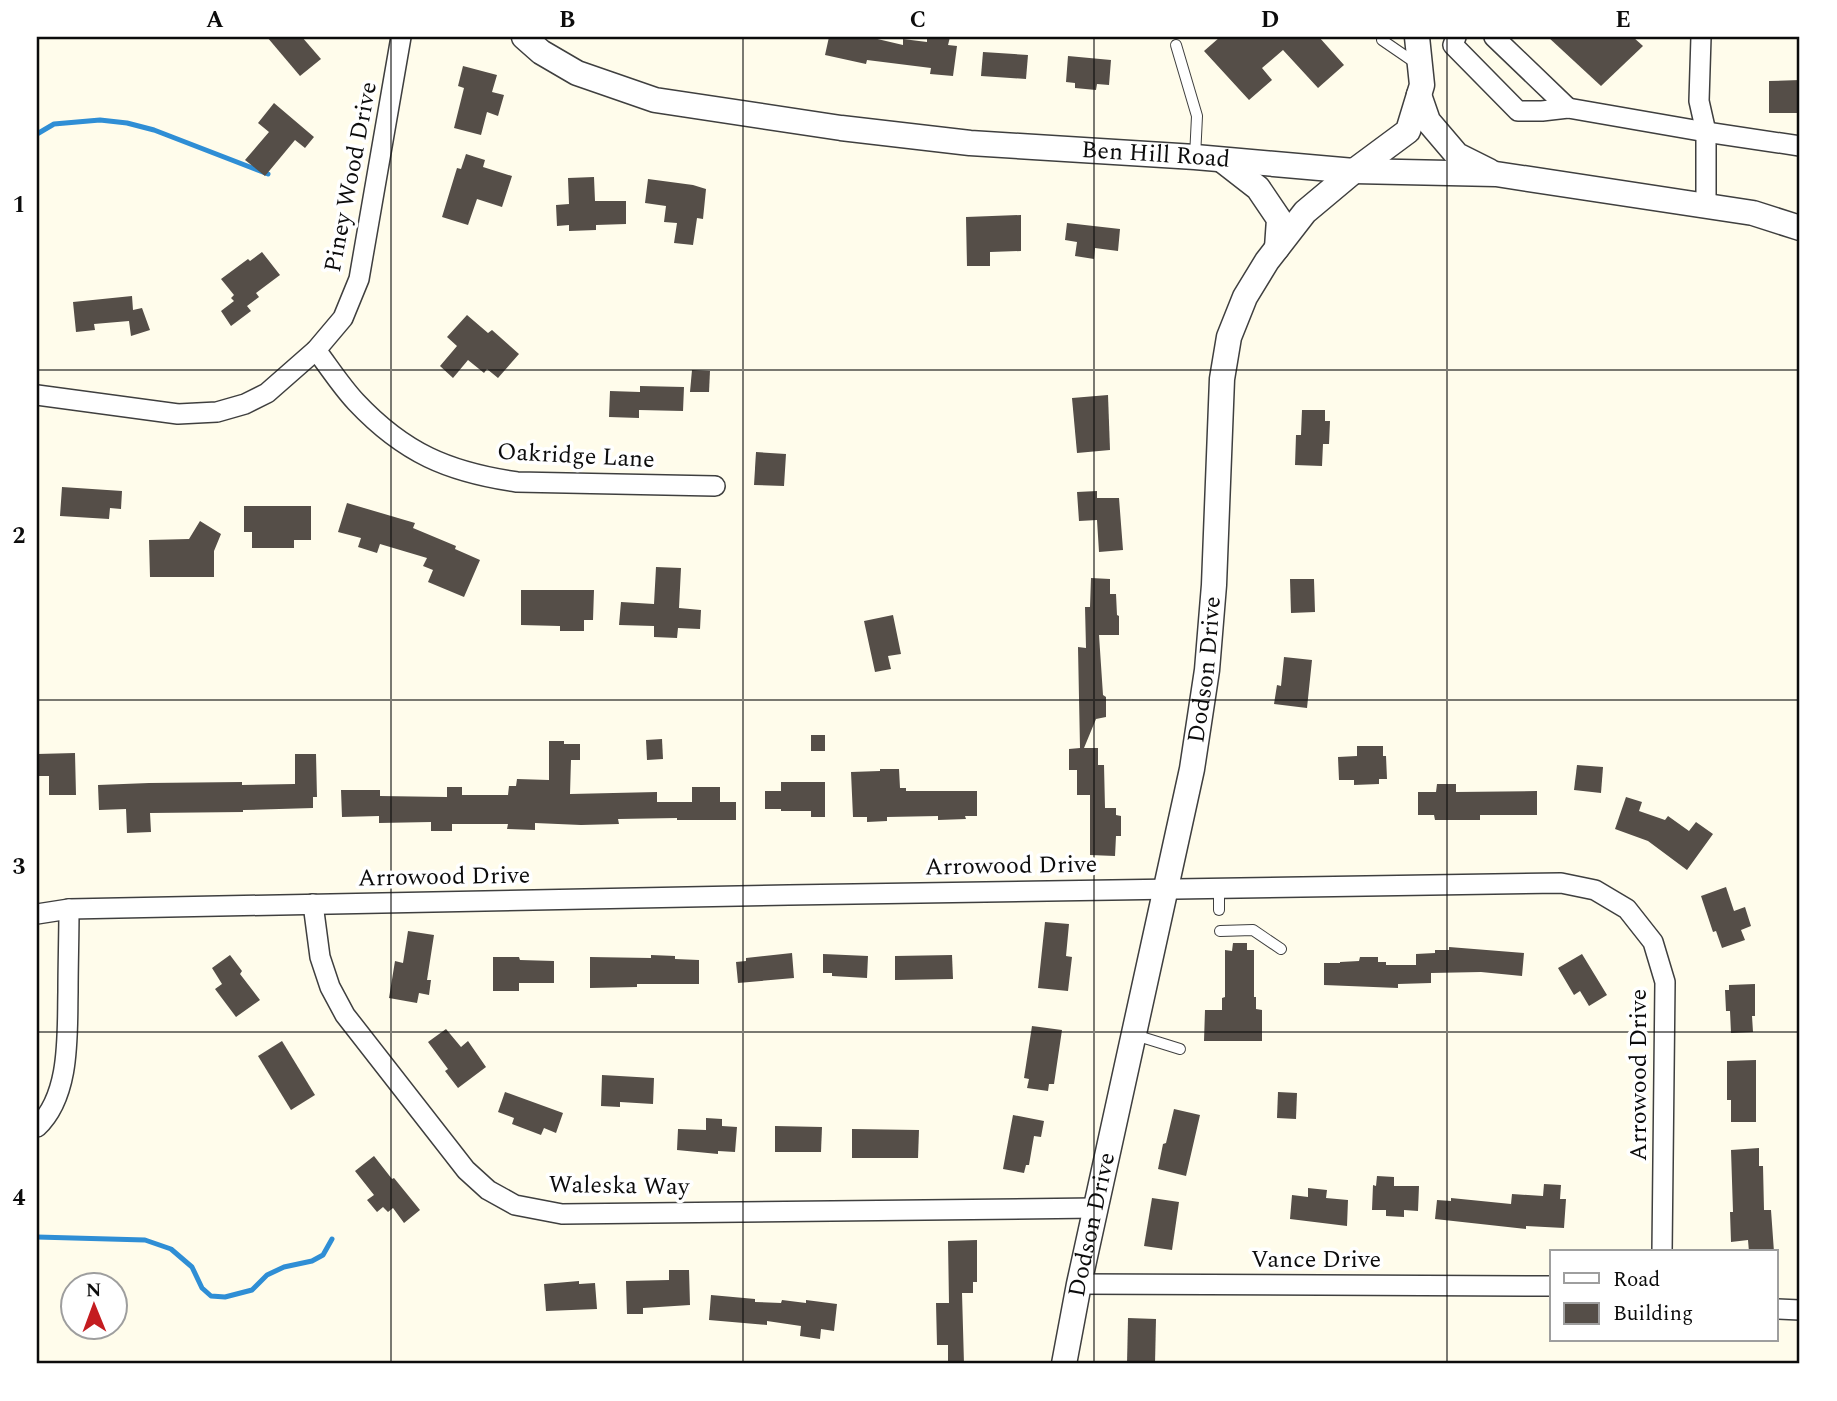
<svg xmlns="http://www.w3.org/2000/svg" width="1837" height="1401" font-family="Spectral,serif">
<style>
.lines{fill:none;stroke-linecap:round;stroke-linejoin:round}
.stream{stroke:#2f8ed5;stroke-width:5}
.building{fill:#554e48}
.service-casing{stroke:#3f3f3f;stroke-width:12}
.minor-casing{stroke:#3f3f3f;stroke-width:22}
.tertiary-casing{stroke:#3f3f3f;stroke-width:27}
.service{stroke:#fff;stroke-width:10}
.minor{stroke:#fff;stroke-width:19}
.tertiary{stroke:#fff;stroke-width:24}
.grid{fill:none;stroke:#0c0c0c;stroke-width:2;stroke-opacity:0.55}
.labels{text-anchor:middle;dominant-baseline:central;stroke-width:7;stroke-linejoin:round;paint-order:stroke}
.street-label{font-size:24px;fill:#0c0c0c;stroke:#fff}
.neatline{fill:none;stroke:#0c0c0c;stroke-width:2.5}
.grid-label{font-size:23px;text-anchor:middle;font-weight:bold;fill:#0c0c0c}
</style>
<rect width="100%" height="100%" fill="#fffceb"/>
<g class="lines">
<g class="stream">
<path d="M37,134L54,124L100,120L127,123L154,130L268,174"/>
<path d="M37,1237L145,1240L171,1249L192,1267L202,1288L211,1296L225,1297L252,1290L267,1275L284,1267L312,1261L323,1255L332,1239"/>
</g>
</g>
<g class="building">
<path d="M267,37H302L321,59L300,76Z"/>
<path d="M829,37H869L903,45V39L927,42V37H950L948,45L957,46L953,76L930,74L931,68L867,60L866,64L825,55Z"/>
<path d="M1220,37H1319L1344,65L1318,88L1283,50L1262,68L1272,80L1249,100L1204,51Z"/>
<path d="M1548,37H1633L1643,46L1601,86Z"/>
<path d="M983,52L1028,55L1026,79L981,76Z"/>
<path d="M1068,56L1111,60L1109,85L1097,84L1096,90L1075,88V83L1066,82Z"/>
<path d="M463,66L497,75L492,92L504,95L498,116L487,112L481,135L454,128L464,88L458,86Z"/>
<path d="M1800,80V113H1769V81Z"/>
<path d="M274,103L314,137L305,148L295,140L265,176L245,160L269,132L258,123Z"/>
<path d="M466,154L485,160L483,167L512,176L502,207L477,199L468,225L442,217L457,168L461,169Z"/>
<path d="M594,177L595,201H626V224L596,225V230L569,231V225L557,226L556,205L569,204L568,178Z"/>
<path d="M648,179L693,185L706,189L703,219L697,218L693,245L674,243L677,223L664,222L666,206L645,203Z"/>
<path d="M1021,215V251L990,252V266H967L966,217Z"/>
<path d="M1067,223L1120,229L1118,251L1095,248L1094,259L1075,256L1077,242L1065,240Z"/>
<path d="M262,252L280,275L256,293L259,297L247,306L251,311L231,326L221,311L234,301L231,298L234,295L221,279L248,259L250,261Z"/>
<path d="M132,296L133,310L142,308L150,330L131,336L129,321L94,324L95,330L76,332L73,302Z"/>
<path d="M467,315L488,333L492,330L519,354L498,378L487,369L484,373L468,360L453,378L440,366L457,346L447,337Z"/>
<path d="M692,370L710,371L709,392H690Z"/>
<path d="M640,386L684,387L683,411L639,410V418L609,417L610,391L640,392Z"/>
<path d="M1108,395L1110,450L1077,453L1072,398Z"/>
<path d="M1302,410H1325V421H1330L1329,444H1323L1322,466L1295,465L1296,435H1301Z"/>
<path d="M756,452L786,454L784,486L754,485Z"/>
<path d="M62,487L122,491L121,509L110,508L109,519L60,516Z"/>
<path d="M1097,491V498H1119L1123,550L1099,552L1097,520L1079,521L1077,492Z"/>
<path d="M347,503L415,523L413,528L456,546L455,549L480,560L464,597L428,582L433,570L423,566L427,558L380,544L377,553L358,547L361,538L338,532Z"/>
<path d="M244,506H311V540H294V548H252V532H244Z"/>
<path d="M200,521L221,534L214,551V577H150L149,540L189,539Z"/>
<path d="M656,567L681,568L679,608L701,610L700,629L678,628L677,638L654,637V626L619,625L621,602L654,604Z"/>
<path d="M1091,578L1110,579V594H1116L1117,615L1119,616V635H1099L1103,695L1106,697V717L1096,719L1084,748H1098V765H1104L1105,808H1116V815L1121,816V836H1116L1115,856L1090,855V795H1077V770H1069V749L1080,748L1078,647L1086,648L1085,607H1090Z"/>
<path d="M1290,579H1314L1315,612L1291,613Z"/>
<path d="M521,590H594L593,620H584V631H560V626L521,625Z"/>
<path d="M893,615L901,654L888,656L891,669L875,672L864,621Z"/>
<path d="M1284,657L1312,660L1307,708L1274,704L1277,685L1281,686Z"/>
<rect x="811" y="735" width="14" height="16"/>
<path d="M662,739L663,759L647,760L646,740Z"/>
<path d="M549,741H564V744H580V760H571L570,794L657,792V802H692V787H720V802H736V820H677V818L618,819L619,824L581,825L535,823V830L507,829L508,824H452V831H431V822L379,823V816L342,817L341,790H380V796L447,797V787H462V795H508L509,786H516L517,779L549,780Z"/>
<path d="M1357,746H1383V756H1386L1387,779H1379V784L1354,785V780H1339L1338,757L1357,756Z"/>
<path d="M75,753L76,795H49V776H37V754Z"/>
<path d="M295,754H316L317,797H313V808L243,810V812L150,813L151,832L127,833L126,809L99,810L98,785L149,783L242,782V785L295,784Z"/>
<path d="M1577,765L1603,767L1601,793L1574,790Z"/>
<path d="M880,769H899L900,788H906V791H977V816H965L966,819L938,820V816L887,817V821L867,822V817H853L851,772L880,771Z"/>
<path d="M781,782H825V817H811V811H781V809H765V791H781Z"/>
<path d="M1437,784H1456V792L1537,791V815H1480V820H1435L1434,815H1418V792H1436Z"/>
<path d="M1626,797L1642,802L1639,811L1665,820L1668,816L1689,831L1696,822L1713,834L1687,870L1648,841L1615,829Z"/>
<path d="M1726,887L1734,911L1745,907L1751,926L1741,930L1745,940L1722,948L1716,931L1713,932L1701,896Z"/>
<path d="M1045,922L1069,924L1066,956L1072,957L1068,991L1038,988Z"/>
<path d="M408,931L434,935L427,980H431L429,995L419,993L417,1003L389,998L395,961L403,963Z"/>
<path d="M1233,943H1247V950H1254V997H1256V1009L1262,1010V1041H1204L1205,1010H1222V998L1225,997V950L1232,951Z"/>
<path d="M1449,947L1524,953L1522,976L1481,972L1431,973V983L1398,984V988L1324,985V963H1340V962L1359,961L1360,957H1378V962H1386V965H1416V954L1435,953V950H1449Z"/>
<path d="M792,953L794,978L738,983L736,962L746,961V958Z"/>
<path d="M823,954L868,956L867,978L832,976V973H823Z"/>
<path d="M1582,954L1607,995L1589,1006L1580,991L1574,995L1558,968Z"/>
<path d="M230,955L242,971L240,974L260,1000L236,1017L215,989L222,984L212,968Z"/>
<path d="M651,955L675,956V959L699,960V984H637V987L590,988V957L651,958Z"/>
<path d="M952,955L953,979L895,980V956Z"/>
<path d="M493,957H519L520,960L554,961V983H519V991H493Z"/>
<path d="M1755,984V1016H1752L1753,1032L1731,1033L1730,1011H1726L1725,990H1729V985Z"/>
<path d="M1032,1026L1062,1030L1054,1084H1049L1048,1091L1027,1088L1029,1079L1024,1078Z"/>
<path d="M446,1029L461,1047L468,1041L486,1067L458,1088L445,1071L448,1069L428,1042Z"/>
<path d="M282,1041L315,1095L291,1110L258,1056Z"/>
<path d="M1756,1060V1122H1731V1100H1727V1061Z"/>
<path d="M602,1075L654,1078L653,1104L620,1102V1107L601,1106Z"/>
<path d="M505,1092L563,1113L556,1133L544,1128L541,1135L512,1124L514,1118L498,1112Z"/>
<path d="M1278,1092L1297,1093L1296,1119L1277,1118Z"/>
<path d="M1174,1109L1200,1115L1186,1176L1158,1169L1163,1144L1166,1143Z"/>
<path d="M1013,1115L1044,1121L1041,1137L1034,1136L1029,1165H1026L1024,1173L1003,1169Z"/>
<path d="M706,1118L722,1119V1126L737,1127L735,1152L718,1151V1154L677,1150L678,1129L706,1130Z"/>
<path d="M775,1126L822,1127L821,1152H775Z"/>
<path d="M852,1129L919,1130L918,1158H852Z"/>
<path d="M1759,1148V1166H1763L1764,1210H1771L1774,1252H1749L1748,1240L1731,1242L1730,1212H1733L1731,1150Z"/>
<path d="M374,1156L392,1179L394,1178L420,1210L404,1223L393,1208L388,1212L383,1207L377,1212L367,1200L374,1195L355,1171Z"/>
<path d="M1377,1176L1394,1177V1186H1419L1418,1211L1404,1210V1217L1386,1216V1210H1372L1373,1185L1376,1186Z"/>
<path d="M1544,1184L1561,1185L1560,1199H1566L1564,1228L1526,1226V1229L1435,1219L1437,1200L1451,1201V1198L1511,1204L1512,1194L1543,1196Z"/>
<path d="M1308,1188L1327,1190L1326,1198L1348,1200L1347,1226L1290,1219L1292,1195L1308,1197Z"/>
<path d="M1152,1198L1179,1202L1172,1250L1144,1246Z"/>
<path d="M977,1240V1282H973V1293H962L964,1364H948V1345H937L936,1303H949L948,1241Z"/>
<path d="M669,1270H689L690,1305L643,1308V1314H627L626,1281L669,1280Z"/>
<path d="M579,1281V1284L595,1283L597,1309L546,1311L544,1284Z"/>
<path d="M711,1295L755,1299V1302L781,1303L782,1300L806,1303V1300L837,1304L834,1331L821,1329L820,1339L800,1336L801,1326L767,1321V1325L709,1320Z"/>
<path d="M1128,1318L1156,1319L1155,1364H1127Z"/>
</g>
<g class="lines">
<g class="service-casing">
<g id="service">
<path d="M1382,40L1417,64"/>
<path d="M1176,45L1197,116L1195,157"/>
<path d="M1219,887V910"/>
<path d="M1220,931L1253,930L1281,949"/>
<path d="M1135,1035L1180,1049"/>
</g>
</g>
<g class="minor-casing">
<g id="minor">
<path d="M1456,37L1453,45L1518,111H1542L1568,108L1706,132L1800,146"/>
<path d="M1494,37L1568,108"/>
<path d="M1701,37L1699,101L1706,132V206"/>
<path d="M316,350C329,367 341,386 356,402C404,453 448,472 517,482L715,486"/>
<path d="M37,395L178,414L217,412L245,404L267,393L316,350L343,318L359,279L401,37"/>
<path d="M313,904L320,957L330,987L345,1015L466,1170L488,1190L515,1205L562,1214L1096,1208"/>
<path d="M37,914L69,909C566,899 1064,889 1561,883L1595,890L1627,909L1653,942L1665,982L1662,1252"/>
<path d="M37,1127C71,1095 67,1034 68,992C68,964 69,937 69,909"/>
<path d="M1079,1284L1552,1286"/>
<path d="M1776,1309L1800,1310"/>
</g>
</g>
<g class="tertiary-casing">
<g id="tertiary">
<path id="s1" d="M524,37L541,52L577,73L655,100L841,128L970,143L1195,157L1354,171L1496,174L1753,213L1800,228"/>
<path d="M1419,95L1428,121L1457,155L1489,171"/>
<path d="M1222,160L1258,188L1279,219L1277,248"/>
<path id="s2" d="M1064,1364L1079,1284L1192,769L1207,670L1214,585L1222,379L1229,337L1245,297L1267,261L1305,212L1354,171L1408,131L1422,85L1417,37"/>
</g>
</g>
<use href="#service" class="service"/>
<use href="#minor" class="minor"/>
<use href="#tertiary" class="tertiary"/>
</g>
<path class="grid" d="M391,37V1364M743,37V1364M1094,37V1364M1447,37V1364M37,370H1800M37,700H1800M37,1032H1800"/>
<g class="labels">
<g class="street-label">
<text stroke="none"><textPath href="#s1" startOffset="651">Ben Hill Road</textPath></text>
<text transform="translate(351 177) rotate(-79)">Piney Wood Drive</text>
<text transform="translate(576 456) rotate(3)">Oakridge Lane</text>
<text stroke="none"><textPath href="#s2" startOffset="709">Dodson Drive</textPath></text>
<text transform="translate(1011 866) rotate(-1)">Arrowood Drive</text>
<text transform="translate(444 877) rotate(-1)">Arrowood Drive</text>
<text transform="translate(1639 1075) rotate(-90)">Arrowood Drive</text>
<text transform="translate(619 1186) rotate(1)">Waleska Way</text>
<text stroke="none"><textPath href="#s2" startOffset="142">Dodson Drive</textPath></text>
<text x="1316" y="1260">Vance Drive</text>
</g>
</g>
<rect width="1837" height="1401" fill="none" stroke="#ffffff" stroke-width="77"/>
<rect x="1550" y="1250" width="228" height="91" fill="#ffffff" stroke="#9e9e9e" stroke-width="2"/>
<rect x="1564" y="1273" width="35" height="10" fill="#ffffff" stroke="#9e9e9e" stroke-width="2"/>
<text x="1613" y="1286" font-size="21" fill="#0c0c0c">Road</text>
<rect x="1564" y="1303" width="35" height="21" fill="#554e48" stroke="#9e9e9e" stroke-width="2"/>
<text x="1613" y="1320" font-size="21" fill="#0c0c0c">Building</text>
<g transform="translate(94 1306) rotate(359)"><circle r="33" fill="#ffffff" stroke="#9e9e9e" stroke-width="2"/>
<path d="M0-5L12 26L0 18L-12 26Z" fill="#c41c20"/>
<text y="-10" font-size="19" font-weight="bold" text-anchor="middle" fill="#0c0c0c">N</text>
</g>
<rect x="38" y="38" width="1760" height="1324" class="neatline"/>
<g class="grid-label">
<text x="215" y="27">A</text>
<text x="567" y="27">B</text>
<text x="918" y="27">C</text>
<text x="1270" y="27">D</text>
<text x="1623" y="27">E</text>
<text x="19" y="212">1</text>
<text x="19" y="543">2</text>
<text x="19" y="874">3</text>
<text x="19" y="1205">4</text>
</g>
</svg>
